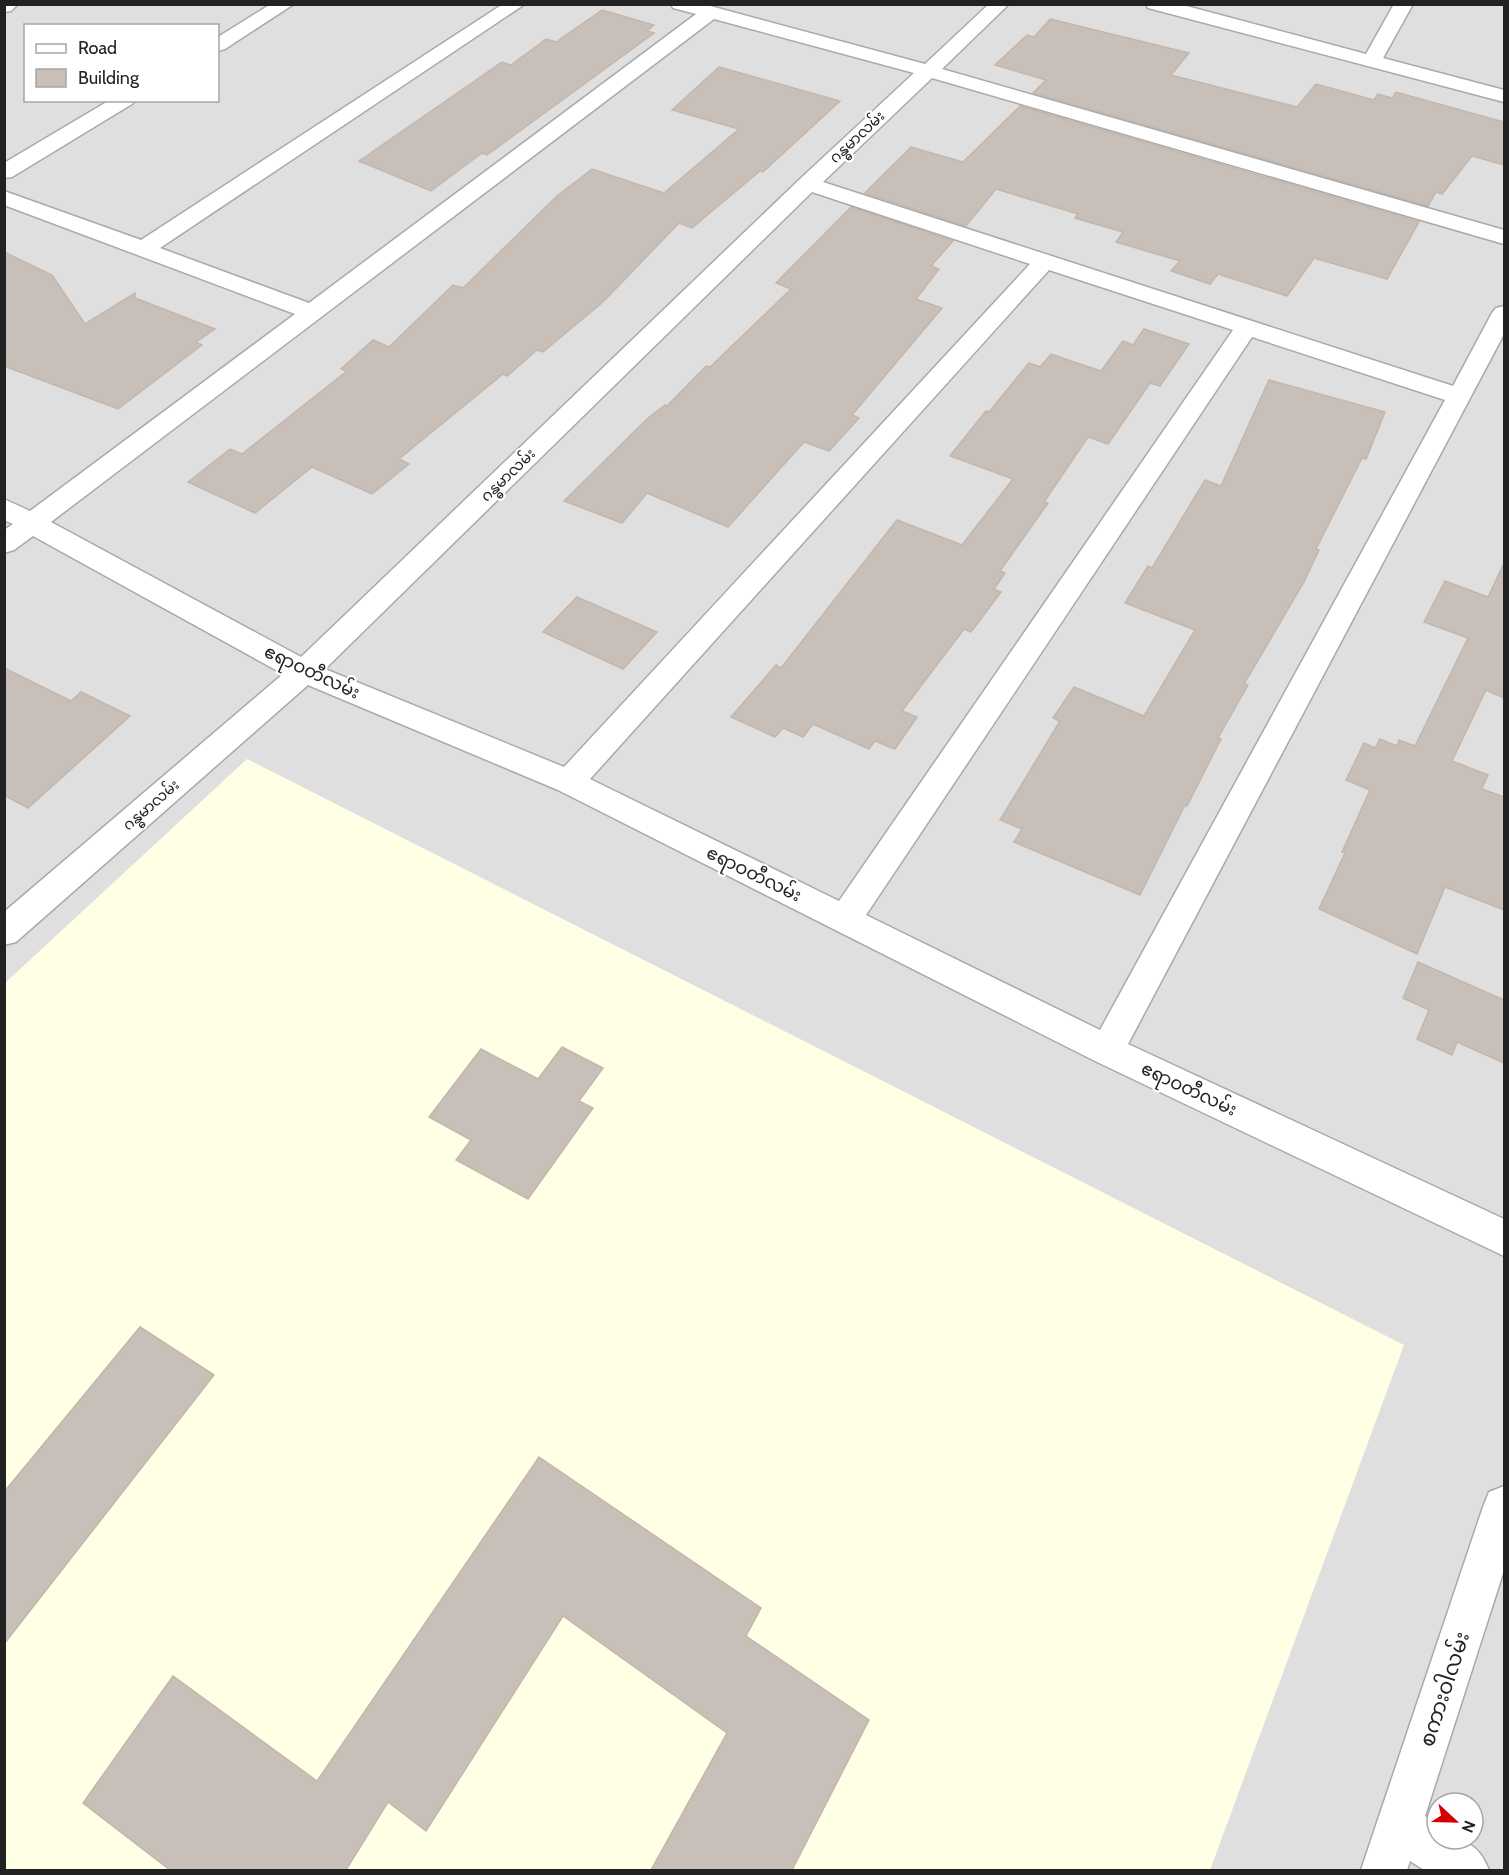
<svg xmlns="http://www.w3.org/2000/svg" width="1509" height="1875" font-family="Cabin,'Noto Sans Myanmar',sans-serif">
<style>
.residential{fill:#e0dfdf;fill-rule:evenodd}
.education{fill:#ffffe5}
.building{fill:#c7bfb8;stroke:#c4b6ab;stroke-width:1.5}
.lines{fill:none;stroke-linecap:round;stroke-linejoin:round}
.minor-casing{stroke:#a9a9a9;stroke-width:3}
.minor{fill:#fff;fill-rule:evenodd}
.labels{text-anchor:middle;dominant-baseline:central;stroke-width:4.5;stroke-linejoin:round;paint-order:stroke}
.far-street-label{font-size:15px;fill:#222;stroke:#fff}
.street-label{font-size:18px;fill:#222;stroke:#fff}
.near-street-label{font-size:21px;fill:#222;stroke:#fff}
</style>
<rect width="100%" height="100%" fill="#f2efe9"/>
<path class="residential" d="M5,5H1504V1870H5ZM26,26H218V100H26ZM1437,1803H1473V1839H1437Z"/>
<path class="education" d="M247,759L1404,1345L1210,1870H5V983Z"/>
<g class="building">
<path d="M602,10L654,25L647,31L654,33L487,155L482,153L431,191L359,161L502,62L511,65L546,39L556,42Z"/>
<path d="M1050,19L1189,53L1171,75L1297,107L1316,84L1374,100L1378,94L1392,98L1396,92L1504,122V165L1472,156L1442,194L1436,192L1428,206L1033,93L1046,80L995,65L1027,35L1034,37Z"/>
<path d="M719,67L840,101L763,172L760,171L692,228L679,223L603,302L543,352L537,350L507,376L503,374L399,459L409,464L372,494L312,467L255,513L188,482L230,449L242,454L347,371L341,369L373,340L389,347L453,285L463,288L557,196L592,169L664,193L739,129L672,110Z"/>
<path d="M1020,106L1419,222L1387,279L1314,258L1287,296L1218,274L1210,284L1171,271L1180,261L1116,242L1123,232L1075,218L1078,214L996,189L966,226L865,193L911,147L963,162Z"/>
<path d="M851,207L953,241L931,266L939,269L916,299L942,308L852,415L859,418L829,451L804,442L728,527L647,493L622,523L564,501L647,419L665,405L667,406L706,366L710,367L791,289L776,283Z"/>
<path d="M4,252L52,275L85,324L135,293V298L215,329L196,342L202,345L118,409L4,366Z"/>
<path d="M1144,329L1189,344L1160,386L1150,383L1108,444L1088,437L1044,502L1048,503L1000,571L1005,573L994,589L1001,592L971,632L964,629L902,711L917,717L895,749L875,741L869,749L813,724L803,737L783,728L775,737L731,717L776,665L781,668L897,520L962,545L1013,479L950,456L986,411L989,412L1029,363L1040,367L1051,354L1101,371L1123,341L1133,345Z"/>
<path d="M1269,380L1385,412L1366,459L1362,458L1316,549L1319,550L1304,582L1244,684L1248,685L1218,738L1221,739L1187,806L1185,805L1140,895L1014,842L1022,829L1000,820L1060,721L1053,718L1074,687L1144,716L1195,630L1125,603L1148,566L1152,568L1205,480L1221,486Z"/>
<path d="M1504,563V698L1486,690L1452,761L1488,775L1482,789L1504,797V910L1445,887L1417,954L1319,909L1345,853L1342,852L1370,790L1346,780L1364,743L1375,748L1380,739L1397,746L1399,740L1415,746L1468,638L1424,622L1445,581L1488,597Z"/>
<path d="M577,597L657,632L623,669L543,632Z"/>
<path d="M4,668L71,701L81,692L130,716L28,808L4,795Z"/>
<path d="M1418,962L1504,1000V1063L1457,1042L1452,1055L1417,1039L1429,1010L1403,998Z"/>
<path d="M562,1047L603,1068L579,1101L593,1108L528,1199L456,1160L471,1140L429,1117L481,1049L538,1079Z"/>
<path d="M140,1327L214,1375L4,1644V1492Z"/>
<path d="M539,1457L761,1608L746,1636L869,1720L792,1870H651L727,1733L563,1616L426,1831L388,1802L346,1870H170L83,1803L173,1676L317,1781Z"/>
</g>
<g class="lines">
<g class="minor-casing">
<g id="minor">
<path d="M4,4H18L11,11L4,12Z"/>
<path d="M271,4H294L225,49L218,51V37Z"/>
<path d="M503,4H525L160,248L309,303L696,14L673,8L671,4H703L925,64L989,4H1009L942,69L1504,230V244L932,78L823,182L1453,386L1492,313L1496,308L1504,306V334L1128,1044L1504,1219V1256L1095,1061L558,790L308,685L16,942L4,945V912L283,674L33,536L14,550L4,553V530L13,524L4,520V499L30,511L295,314L4,205V191L141,240ZM714,19L914,73L800,179L301,657L51,522ZM812,192L1030,264L564,767L325,669ZM1049,270L1233,330L839,901L590,779ZM1252,337L1445,400L1100,1030L866,915Z"/>
<path d="M1146,4H1179L1366,54L1394,4H1413L1383,58L1504,90V102L1148,8Z"/>
<path d="M110,100H135L132,104L12,177L4,178V163Z"/>
<path d="M1504,1486V1570L1425,1816L1437,1824V1839C1465,1839 1478,1843 1489,1870H1424L1410,1861L1407,1870H1361L1483,1507L1489,1492Z"/>
</g>
</g>
<use href="#minor" class="minor"/>
</g>
<g class="labels">
<g class="far-street-label">
<text transform="translate(857 137) rotate(-43)">ဂန္ဓမာလမ်း</text>
<text transform="translate(508 475) rotate(-44)">ဂန္ဓမာလမ်း</text>
<text transform="translate(151 805) rotate(-41)">ဂန္ဓမာလမ်း</text>
</g>
<g class="street-label">
<text transform="translate(312 672) rotate(25)">ဧရာဝတီလမ်း</text>
<text transform="translate(754 874) rotate(26)">ဧရာဝတီလမ်း</text>
<text transform="translate(1189 1089) rotate(25)">ဧရာဝတီလမ်း</text>
</g>
<g class="near-street-label">
<text transform="translate(1444 1689) rotate(-72)">စကားဝါလမ်း</text>
</g>
</g>
<rect width="1509" height="1875" fill="none" stroke="#222222" stroke-width="12"/>
<rect x="24" y="24" width="195" height="78" fill="#ffffff" stroke="#a7a7a7" stroke-width="1.5"/>
<rect x="36" y="44" width="30" height="9" fill="#ffffff" stroke="#a7a7a7" stroke-width="1.5"/>
<text x="78" y="54" font-size="18" fill="#222222">Road</text>
<rect x="36" y="69" width="30" height="18" fill="#c7bfb8" stroke="#a7a7a7" stroke-width="1.5"/>
<text x="78" y="84" font-size="18" fill="#222222">Building</text>
<g transform="translate(1455 1821) rotate(112)"><circle r="28" fill="#ffffff" stroke="#a7a7a7" stroke-width="1.5"/>
<path d="M0-4.5L10 22L0 15L-10 22Z" fill="#d40000"/>
<text y="-9" font-size="16" font-weight="bold" text-anchor="middle" fill="#222222">N</text>
</g>
</svg>
